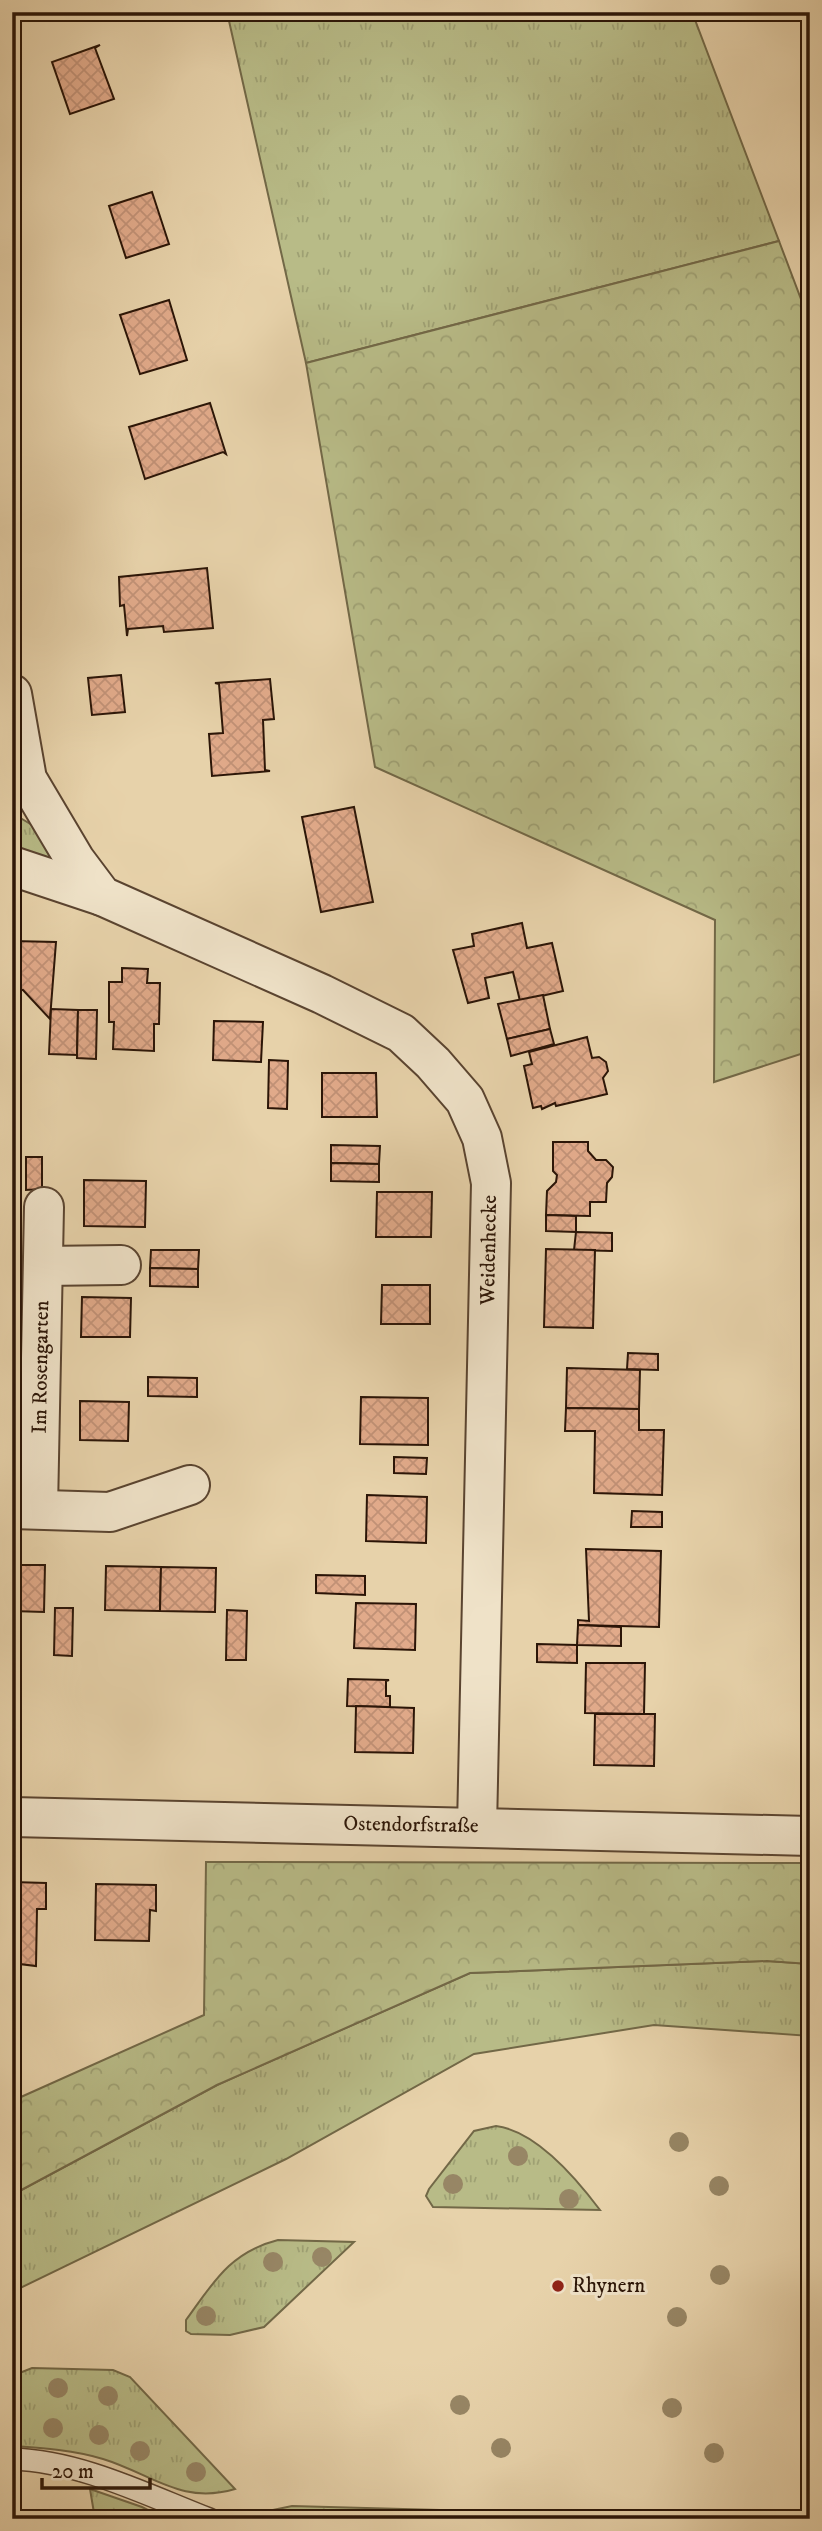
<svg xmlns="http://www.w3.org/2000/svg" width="822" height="2531" font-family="'IM FELL DW Pica',serif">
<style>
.grass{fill:url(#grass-tufts);stroke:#726847;stroke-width:2}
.forest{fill:url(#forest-crowns);stroke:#726847;stroke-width:2}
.building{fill:url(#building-cross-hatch);stroke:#2b1507;stroke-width:2}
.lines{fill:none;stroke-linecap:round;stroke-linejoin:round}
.lane-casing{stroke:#5a4430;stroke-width:24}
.street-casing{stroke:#5a4430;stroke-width:42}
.lane{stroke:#efe2c8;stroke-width:21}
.street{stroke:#efe2c8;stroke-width:38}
.tree{fill:#978665}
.poi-dot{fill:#8f2418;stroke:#efe2c8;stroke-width:2.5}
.labels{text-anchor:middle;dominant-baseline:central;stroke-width:6;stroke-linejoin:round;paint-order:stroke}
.street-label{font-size:21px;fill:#2b1507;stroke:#efe2c8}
.poi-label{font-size:21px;fill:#2b1507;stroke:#efe2c8;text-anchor:start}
</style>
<defs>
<pattern id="grass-tufts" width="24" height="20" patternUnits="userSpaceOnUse" patternTransform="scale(1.75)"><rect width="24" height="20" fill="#b8bb87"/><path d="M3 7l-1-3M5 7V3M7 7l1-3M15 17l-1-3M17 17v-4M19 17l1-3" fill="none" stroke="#9ea073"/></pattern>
<pattern id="forest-crowns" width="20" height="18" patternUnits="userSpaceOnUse" patternTransform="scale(1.75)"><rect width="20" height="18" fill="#b8bb87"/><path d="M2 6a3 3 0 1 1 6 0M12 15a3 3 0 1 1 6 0" fill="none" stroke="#9ea073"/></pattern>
<pattern id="building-cross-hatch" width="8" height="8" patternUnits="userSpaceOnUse" patternTransform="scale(1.75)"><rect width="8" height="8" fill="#e1aa8a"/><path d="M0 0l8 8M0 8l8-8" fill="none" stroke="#c19176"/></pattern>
</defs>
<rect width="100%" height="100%" fill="#e7d2aa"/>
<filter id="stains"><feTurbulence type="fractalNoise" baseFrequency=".00286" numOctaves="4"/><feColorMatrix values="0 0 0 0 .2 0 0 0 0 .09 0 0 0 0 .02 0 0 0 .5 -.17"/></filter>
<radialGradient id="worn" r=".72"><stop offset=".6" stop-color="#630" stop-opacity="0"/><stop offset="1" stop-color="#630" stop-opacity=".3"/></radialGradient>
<g class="grass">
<path d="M227,12H692L779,241L306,363Z"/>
<path d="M12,813L37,828L52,861L12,856Z"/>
<path d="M767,1961L810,1964V2036L654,2025L474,2054L286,2159L12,2292V2195L217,2085L470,1973Z"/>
<path d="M496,2126C536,2131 576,2178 600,2210L433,2207L426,2196L429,2189L474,2131Z"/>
<path d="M278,2240L354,2242L264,2327L230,2335L191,2334L186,2331V2320C213,2283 230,2252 278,2240Z"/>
<path d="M32,2368L113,2370L130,2377L235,2489C181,2505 152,2474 103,2459C74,2450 42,2448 12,2446V2376Z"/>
<path d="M90,2489L142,2507L165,2519H95Z"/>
<path d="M292,2506L475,2511L468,2519H254L273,2510Z"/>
</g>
<g class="forest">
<path d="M779,241L810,323V1051L714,1082L715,920L375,767L306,363Z"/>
<path d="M206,1862L810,1863V1964L767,1961L470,1973L217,2085L12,2195V2101L204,2015Z"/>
</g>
<g class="building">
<path d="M100,45L95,48L114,99L70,114L52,62Z"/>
<path d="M152,192L169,244L126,258L109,206Z"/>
<path d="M169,300L187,360L140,374L120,315Z"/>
<path d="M210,403L226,454L223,452L145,479L129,427Z"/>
<path d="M207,568L213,628L164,632L163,626L128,629L127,636L124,605L120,606L119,577Z"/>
<path d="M121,675L125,712L92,715L88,678Z"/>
<path d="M270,679L274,719L263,720L265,770L270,771L212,776L209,734L223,733L219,684L215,683Z"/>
<path d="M354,807L373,902L321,912L302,817Z"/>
<path d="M522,923L527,948L552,943L563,991L520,1001L513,972L485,978L489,998L468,1003L453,950L474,946L472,934Z"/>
<path d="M12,941L56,942L50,1019L23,990H12Z"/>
<path d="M122,968L148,969L147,983H160L159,1024H154V1051L113,1049L114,1022H109V982H122Z"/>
<path d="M543,995L550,1029L507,1039L498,1004Z"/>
<path d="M51,1009L78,1010L77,1055L49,1054Z"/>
<path d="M78,1010H97L96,1059L77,1058Z"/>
<path d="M214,1021L263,1022L261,1062L213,1060Z"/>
<path d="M550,1029L554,1044L511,1056L507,1039Z"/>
<path d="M587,1037L592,1058L599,1057L606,1062L608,1071L603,1078L607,1094L556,1106L555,1103L542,1109L541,1106L533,1108L524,1066L532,1064L529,1052Z"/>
<path d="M269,1060L288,1061L287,1109L268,1108Z"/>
<path d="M322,1073H376L377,1117H322Z"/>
<path d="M553,1142H588V1151L596,1160H606L613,1167L612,1177L607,1183L606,1202H590V1216L546,1215L547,1191L556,1182L557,1175L553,1171Z"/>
<path d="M331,1145L380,1146L379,1164L331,1163Z"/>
<path d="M26,1157H42V1189L26,1190Z"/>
<path d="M331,1163L379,1164V1182L331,1181Z"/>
<path d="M12,1171L19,1172V1240H12Z"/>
<path d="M84,1180L146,1181L145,1227L84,1226Z"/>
<path d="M377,1192H432L431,1237H376Z"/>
<path d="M546,1215L576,1216V1232L546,1231Z"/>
<path d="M576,1232L612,1233V1251L574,1250Z"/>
<path d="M546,1249L595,1250L593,1328L544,1327Z"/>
<path d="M151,1250H199L198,1269L150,1268Z"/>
<path d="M150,1268L198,1269V1287L150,1286Z"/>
<path d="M382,1285H430V1324H381Z"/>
<path d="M82,1297L131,1298L130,1337H81Z"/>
<path d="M628,1353L658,1354V1370L627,1369Z"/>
<path d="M567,1368L640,1370L639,1409L566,1408Z"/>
<path d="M148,1377L197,1378V1397L148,1396Z"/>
<path d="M361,1397L428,1398V1445L360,1444Z"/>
<path d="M80,1401L129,1402L128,1441L80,1440Z"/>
<path d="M566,1408L639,1409V1430H664L662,1495L594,1493L595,1431H565Z"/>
<path d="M394,1457L427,1458L426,1474L394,1473Z"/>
<path d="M367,1495L427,1497L426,1543L366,1541Z"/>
<path d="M632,1511L662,1512V1527H631Z"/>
<path d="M586,1549L661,1551L659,1627L578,1625V1620L589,1621Z"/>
<path d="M12,1565H45L44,1612L12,1611Z"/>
<path d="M106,1566L161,1567L160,1611L105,1610Z"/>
<path d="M161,1567L216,1568L215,1612L160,1611Z"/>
<path d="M316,1575L365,1576V1595L316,1593Z"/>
<path d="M356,1603L416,1604L415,1650L354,1648Z"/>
<path d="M55,1608H73L72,1656L54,1655Z"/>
<path d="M227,1610L247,1611L246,1660H226Z"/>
<path d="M578,1625L621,1627V1646L577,1645Z"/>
<path d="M537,1644L577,1645V1663L537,1662Z"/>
<path d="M586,1663H645L644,1714L585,1713Z"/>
<path d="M348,1679L389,1680L386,1681V1696H390V1707L347,1706Z"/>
<path d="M356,1706L414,1708L413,1753L355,1752Z"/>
<path d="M595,1714H655L654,1766L594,1765Z"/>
<path d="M12,1882L46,1883V1909H37L36,1966L12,1963Z"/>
<path d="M96,1884L156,1885V1911L150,1910L149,1941L95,1940Z"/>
</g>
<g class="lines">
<g class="lane-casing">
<path id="lane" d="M12,2459C80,2461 147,2495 209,2519"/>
</g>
<g class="street-casing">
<g id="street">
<path d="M12,694L27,779L75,860L102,896L322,994L401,1033L433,1063L465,1100L482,1138L491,1183L477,1827"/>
<path d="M12,866L102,896"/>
<path d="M43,1266L121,1265"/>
<path d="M12,1509L110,1512L190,1485"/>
<path d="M38,1509L44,1207"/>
<path d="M12,1817L810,1836"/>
</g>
</g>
<use href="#lane" class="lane"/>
<use href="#street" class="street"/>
</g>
<g class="tree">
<circle cx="679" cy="2142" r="10"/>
<circle cx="518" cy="2156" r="10"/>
<circle cx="453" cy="2184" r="10"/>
<circle cx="719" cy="2186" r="10"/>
<circle cx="569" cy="2199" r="10"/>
<circle cx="322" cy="2257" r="10"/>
<circle cx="273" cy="2262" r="10"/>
<circle cx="720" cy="2275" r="10"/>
<circle cx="206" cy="2316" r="10"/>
<circle cx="677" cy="2317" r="10"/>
<circle cx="58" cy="2388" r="10"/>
<circle cx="108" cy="2396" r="10"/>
<circle cx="460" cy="2405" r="10"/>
<circle cx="672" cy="2408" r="10"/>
<circle cx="53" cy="2428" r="10"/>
<circle cx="99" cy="2435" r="10"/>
<circle cx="501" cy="2448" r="10"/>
<circle cx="140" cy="2451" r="10"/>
<circle cx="714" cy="2453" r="10"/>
<circle cx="196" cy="2472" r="10"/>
</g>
<circle class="poi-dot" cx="558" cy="2286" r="7"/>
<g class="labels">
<g class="street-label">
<text transform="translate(489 1250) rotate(-89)">Weidenhecke</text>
<text transform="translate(41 1367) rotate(-89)">Im Rosengarten</text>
<text transform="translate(411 1825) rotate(1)">Ostendorfstraße</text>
</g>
<g class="poi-label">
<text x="572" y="2286">Rhynern</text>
</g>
</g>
<rect width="822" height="2531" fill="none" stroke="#e7d2aa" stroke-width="42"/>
<rect x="14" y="14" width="794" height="2503" fill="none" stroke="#2b1507" stroke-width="3.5"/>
<rect x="21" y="21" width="780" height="2489" fill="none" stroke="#2b1507" stroke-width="2"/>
<path d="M42 2478v10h108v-10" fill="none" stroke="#2b1507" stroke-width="3.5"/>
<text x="52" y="2478" font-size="21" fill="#2b1507" stroke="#efe2c8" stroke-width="5" paint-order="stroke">20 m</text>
<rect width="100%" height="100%" filter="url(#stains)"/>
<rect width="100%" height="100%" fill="url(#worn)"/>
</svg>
